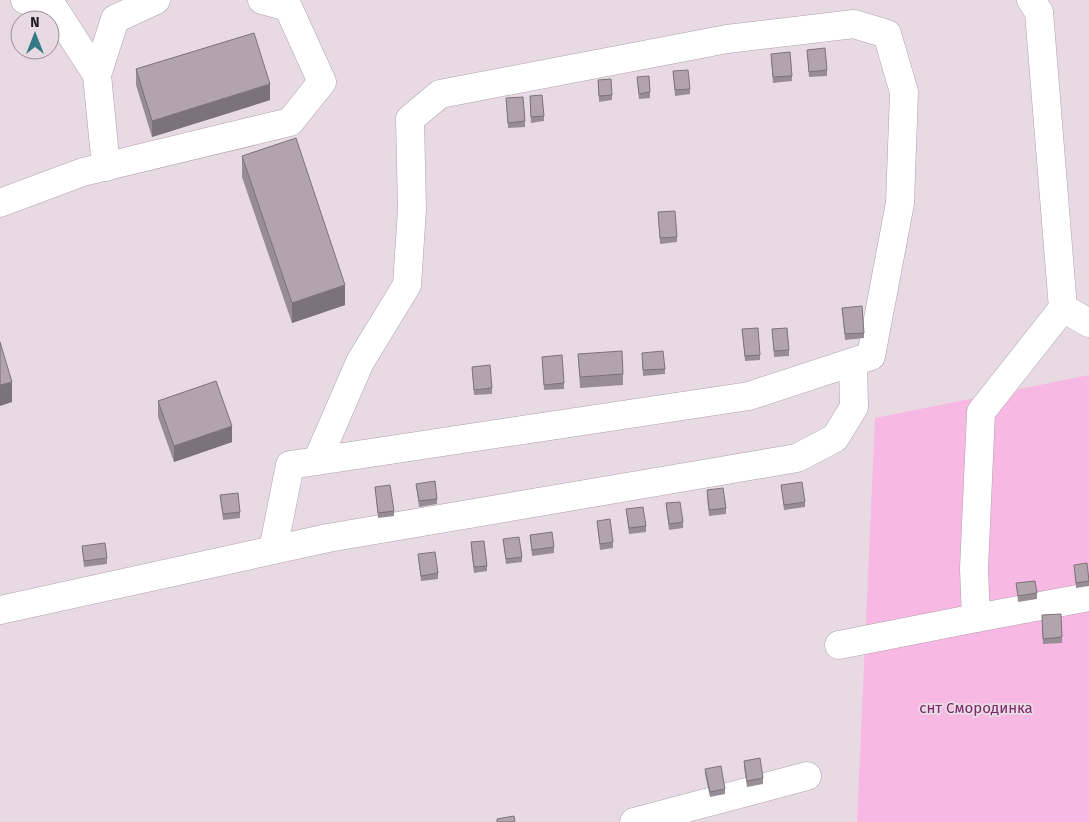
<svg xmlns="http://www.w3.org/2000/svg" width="1089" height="822" font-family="'Fira Sans',sans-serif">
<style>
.green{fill:#f8b8e4}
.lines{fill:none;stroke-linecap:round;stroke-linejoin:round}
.minor-casing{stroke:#aea1aa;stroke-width:29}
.minor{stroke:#fff;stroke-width:28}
.wall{fill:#988d95}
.shaded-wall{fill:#7c7379}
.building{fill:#b1a4ad;stroke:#7c7379}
.labels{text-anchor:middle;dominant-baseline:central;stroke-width:4;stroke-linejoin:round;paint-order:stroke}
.park-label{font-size:15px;fill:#7d2669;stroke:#e7dae3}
</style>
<rect width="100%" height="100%" fill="#e7dae3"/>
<path class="green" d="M1089,375V822H857L875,418Z"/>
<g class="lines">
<g class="minor-casing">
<g id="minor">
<path d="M25,0L55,10L97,75"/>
<path d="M1031,0L1039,12L1063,308L981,412L974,569L976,618L1089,597"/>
<path d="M106,167L97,75L115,19L156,0"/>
<path d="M0,203L83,172L290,122L322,82L288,7L262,0"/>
<path d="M1063,308L1089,323"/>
<path d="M273,550L290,465L317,461L749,396L871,356L900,203L904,92L887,34L854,24L727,39L440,94L410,119L412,209L407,285L360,362L317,461"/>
<path d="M0,610L328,538L797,458L835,438L854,407L853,362"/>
<path d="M839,645L976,618"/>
<path d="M634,822L807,776"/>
</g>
</g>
<use href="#minor" class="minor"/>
</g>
<g class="wall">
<path d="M807,50L827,70V76L809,77Z"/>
<path d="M771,54L792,76V81L773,83Z"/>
<path d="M136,69L270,100L152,137L136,85Z"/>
<path d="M673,71L690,89V94L675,96Z"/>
<path d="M637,77L650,92V98L639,99Z"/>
<path d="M598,80L612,95V100L599,102Z"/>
<path d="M530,96L544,116V121L531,123Z"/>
<path d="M506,98L525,121V127L508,128Z"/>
<path d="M242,156L345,305L292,323L242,177Z"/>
<path d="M658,212L677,237V242L660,244Z"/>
<path d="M842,308L864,333V338L845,340Z"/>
<path d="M742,329L760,355V360L745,361Z"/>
<path d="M772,329L789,350V356L774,357Z"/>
<path d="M642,353L665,369V374L643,376Z"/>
<path d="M578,354L623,374V385L580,388Z"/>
<path d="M542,357L564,383V389L544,390Z"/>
<path d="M472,367L492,388V394L474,395Z"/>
<path d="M158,401L232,442L174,462L158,417Z"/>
<path d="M416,484L437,499V504L419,507Z"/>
<path d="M781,485L805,502V507L784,510Z"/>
<path d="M375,487L394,511V516L378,518Z"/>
<path d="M707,490L726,508V514L709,516L707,495Z"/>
<path d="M220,495L240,512V518L223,520Z"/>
<path d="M666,503L683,522V528L669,530Z"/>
<path d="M626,509L646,526V532L629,534Z"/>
<path d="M597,521L613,542V548L600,550Z"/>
<path d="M530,535L554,547V553L532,556Z"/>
<path d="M503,539L522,557V562L506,564Z"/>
<path d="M471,542L487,566V571L474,573L471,548Z"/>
<path d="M82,546L107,558V564L84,567Z"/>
<path d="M418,554L438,573V579L421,581Z"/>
<path d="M1074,565L1089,581V586L1076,588Z"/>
<path d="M1016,583L1037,593V599L1018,602Z"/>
<path d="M1042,615L1062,637V643L1043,644Z"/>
<path d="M744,761L763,778V784L747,787L744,767Z"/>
<path d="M705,769L725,789V794L710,797L705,774Z"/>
</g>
<g class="shaded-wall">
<path d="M270,84V100L152,137V121Z"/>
<path d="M345,285V305L292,323V303Z"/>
<path d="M12,382V402L0,406V385Z"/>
<path d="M232,426V442L174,462V446Z"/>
</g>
<g class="building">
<path d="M254,33L270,84L152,121L136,69Z"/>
<path d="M825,48L827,70L809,72L807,50Z"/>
<path d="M790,52L792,76L773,77L771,54Z"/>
<path d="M688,70L690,89L675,90L673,71Z"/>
<path d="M649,76L650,92L639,94L637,77Z"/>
<path d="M611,79L612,95L599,96L598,80Z"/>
<path d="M542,95L544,116L531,117L530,96Z"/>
<path d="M523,97L525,121L508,123L506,98Z"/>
<path d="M296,138L345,285L292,303L242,156Z"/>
<path d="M675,211L677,237L660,238L658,212Z"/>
<path d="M862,306L864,333L845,334L842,308Z"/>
<path d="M758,328L760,355L745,356L742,329Z"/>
<path d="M787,328L789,350L774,351L772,329Z"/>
<path d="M0,342L12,382L0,385Z"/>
<path d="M622,351L623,374L580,377L578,354Z"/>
<path d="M663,351L665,369L643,370L642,353Z"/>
<path d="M562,355L564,383L544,385L542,357Z"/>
<path d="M490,365L492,388L474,390L472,367Z"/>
<path d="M216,381L232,426L174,446L158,401Z"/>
<path d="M435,481L437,499L419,501L416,484Z"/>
<path d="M802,482L805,502L784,505L781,485Z"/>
<path d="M390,485L394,511L378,513L375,487Z"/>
<path d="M723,488L726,508L709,510L707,490Z"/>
<path d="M238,493L240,512L223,514L220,495Z"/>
<path d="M680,502L683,522L669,524L666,503Z"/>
<path d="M643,507L646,526L629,528L626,509Z"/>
<path d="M610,519L613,542L600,544L597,521Z"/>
<path d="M552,532L554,547L532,550L530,535Z"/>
<path d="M519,537L522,557L506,559L503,539Z"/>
<path d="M484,541L487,566L474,567L471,542Z"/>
<path d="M105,543L107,558L84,561L82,546Z"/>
<path d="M435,552L438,573L421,576L418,554Z"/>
<path d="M1087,563L1089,581L1076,583L1074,565Z"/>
<path d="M1035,581L1037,593L1018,596L1016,583Z"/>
<path d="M1061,614L1062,637L1043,639L1042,615Z"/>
<path d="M760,758L763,778L747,781L744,761Z"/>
<path d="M721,766L725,789L710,792L705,769Z"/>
<path d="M514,816L515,822H497V819Z"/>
</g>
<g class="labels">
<g class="park-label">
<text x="976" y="708">снт Смородинка</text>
</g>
</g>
<g transform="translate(35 35)"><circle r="24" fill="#e7dae3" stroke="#978e95"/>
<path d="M0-4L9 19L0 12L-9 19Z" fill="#357b86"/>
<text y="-8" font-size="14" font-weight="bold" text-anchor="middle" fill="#201c1f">N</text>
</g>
</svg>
